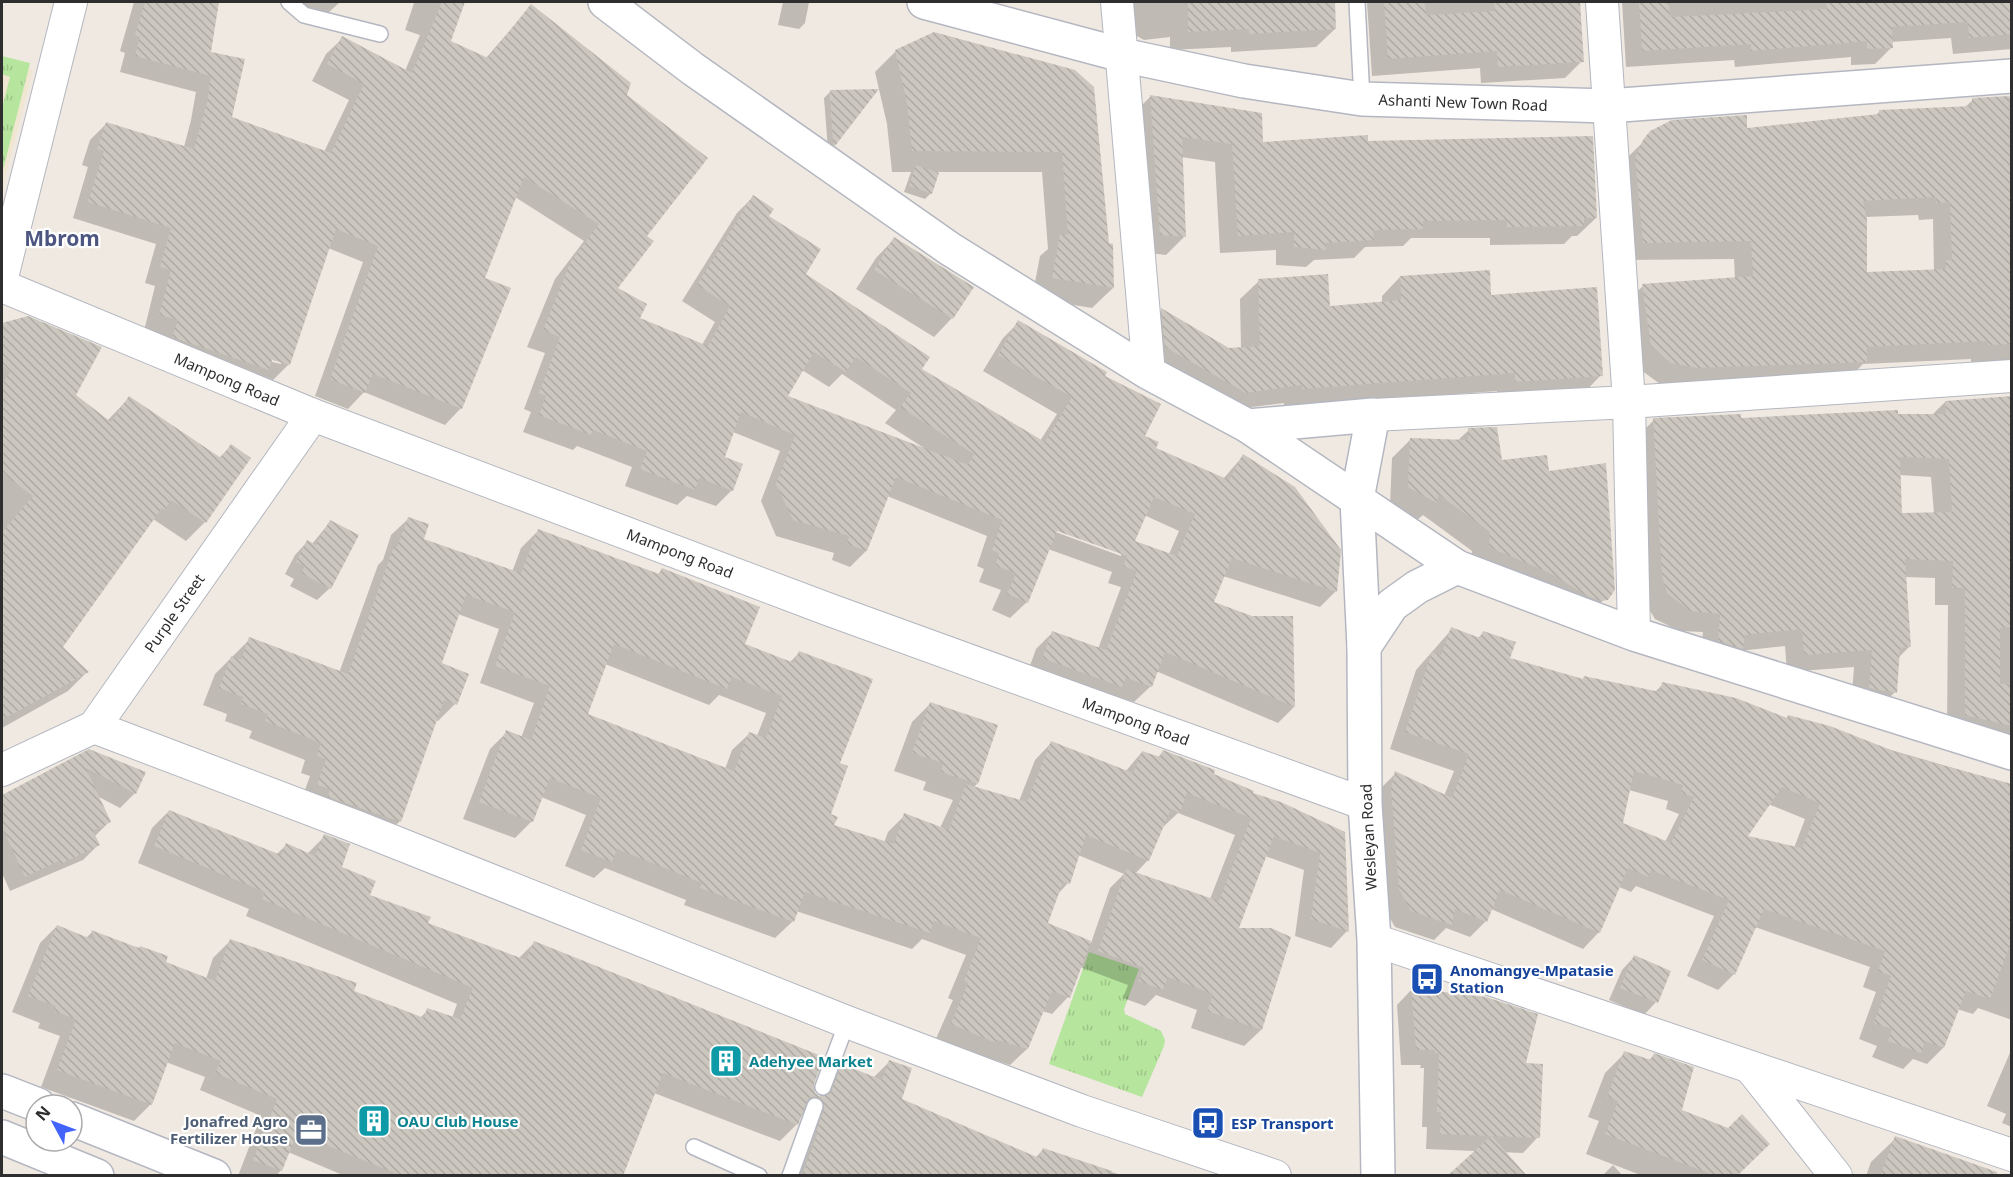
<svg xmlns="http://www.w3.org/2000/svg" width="2013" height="1177" font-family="'Noto Sans',sans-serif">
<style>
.education{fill:#f0e6d1}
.grass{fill:url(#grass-tufts)}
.shadow{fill:#0003;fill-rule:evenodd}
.building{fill:url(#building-back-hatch);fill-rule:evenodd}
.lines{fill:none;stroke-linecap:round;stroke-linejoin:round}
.lane-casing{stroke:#b4b7c1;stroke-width:18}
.street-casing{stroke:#b4b7c1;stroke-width:34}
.secondary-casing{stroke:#b4b7c1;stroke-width:36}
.lane{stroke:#fff;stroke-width:15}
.street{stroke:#fff;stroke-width:32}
.secondary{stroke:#fff;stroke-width:33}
.labels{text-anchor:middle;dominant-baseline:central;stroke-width:4.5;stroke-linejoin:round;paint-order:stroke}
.street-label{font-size:15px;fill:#2e2e2e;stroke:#fff}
.transit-label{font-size:15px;font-weight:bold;fill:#164399;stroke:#fff;text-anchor:start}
.culture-label{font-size:15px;font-weight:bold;fill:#0d838f;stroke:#fff;text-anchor:start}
.service-label{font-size:15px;font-weight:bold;fill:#4e5e75;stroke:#fff;text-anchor:end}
.district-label{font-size:21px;font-weight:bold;fill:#4d5680;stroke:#fff}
</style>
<defs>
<pattern id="grass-tufts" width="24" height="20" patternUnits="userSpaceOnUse" patternTransform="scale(1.5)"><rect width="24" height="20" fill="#b6e59e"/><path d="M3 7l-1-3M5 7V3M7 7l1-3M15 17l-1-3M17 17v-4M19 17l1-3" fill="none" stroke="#9dc588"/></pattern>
<pattern id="building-back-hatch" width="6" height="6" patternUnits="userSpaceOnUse" patternTransform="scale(1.5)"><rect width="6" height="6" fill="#cbc7bf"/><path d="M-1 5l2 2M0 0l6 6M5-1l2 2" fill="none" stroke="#afaba4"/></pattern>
</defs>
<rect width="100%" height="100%" fill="#efe9e1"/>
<path class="education" d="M2,63L33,70L2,190Z"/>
<g class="grass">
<path d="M2,56L30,63L2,174V108L10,77L2,74Z"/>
<path d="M1089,952L1139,969L1124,1009L1125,1014L1161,1031L1165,1040L1164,1046L1142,1097L1049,1064Z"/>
</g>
<g class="shadow">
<path d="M134,2H218L209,53L231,118L324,152L349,100L312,81L326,54L343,38L405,71L420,35L405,30L414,3L409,2H463L449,42L486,58L531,6L625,96L645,237L615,289L638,319L702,345L715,322L682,301L737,213L753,197L804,274L920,369L1040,441L1057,414L983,371L1003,338L1019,322L1102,376L1143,437L1154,449L1223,479L1243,456L1336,591L1320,607L1223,576L1212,603L1251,618L1292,617L1294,707L1278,723L1156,671L1151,686L1134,702L1112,695L1105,702L1027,674L1036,649L1052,633L1098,649L1121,587L1108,583L1112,572L1048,549L1027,602L1010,618L992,610L1001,590L979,582L984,569L977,566L987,536L887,496L866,551L850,567L832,560L834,553L776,536L761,501L780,451L733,432L723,458L732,490L716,506L687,496L677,505L625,486L632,467L577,446L573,450L523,432L531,412L524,409L545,353L527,347L555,279L584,241L515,197L483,279L461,408L445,425L364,392L348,409L315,396L363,262L328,248L289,364L273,380L144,331L155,286L145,283L156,244L73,218L88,167L82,165L90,140L106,124L184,147L191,120L196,92L120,72L125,53L120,51ZM265,357L281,361V364L264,360ZM802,370L829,387L842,374L896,410L885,423L924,448L785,397ZM1144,515L1179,531L1169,554L1133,541ZM1051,527L1121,552V556L1050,530Z"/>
<path d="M291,2H340L327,14Z"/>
<path d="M783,2H809L805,23L799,29L778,25Z"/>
<path d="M1122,2H1333L1335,29L1316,47L1231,52V47L1170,50V37L1144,40L1123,28Z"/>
<path d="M1367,2H1579L1582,61L1565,78L1481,83L1480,68L1372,76Z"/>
<path d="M1622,2H2012V49L1953,54L1951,38L1891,42L1892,47L1875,64L1851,65V57L1735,67L1734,60L1626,67Z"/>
<path d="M935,34L1074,71L1108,245H1111L1113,288L1092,308L1032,298L1040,256L1048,249L1042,172H938L931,193L925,199L904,192L911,172H892L887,124L875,72L896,51Z"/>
<path d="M830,92L834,145L828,150L824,98Z"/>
<path d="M1151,96L1262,143H1367L1596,218L1577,236H1572L1564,244L1490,245V238H1411L1403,246L1365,247L1354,258L1314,260L1306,267L1276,265V250L1220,253L1215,162L1181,157L1184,237L1166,255L1142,252L1133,114Z"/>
<path d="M2012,97V360L1971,362V359L1863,364L1848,379L1679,385L1660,384L1633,364L1625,303L1643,286L1735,279L1734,259L1625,260V160L1644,141L1875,116L1880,111L1965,107L1973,100ZM1918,215L1919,220L1933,219L1934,271L1865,273V217Z"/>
<path d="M894,239L952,318L934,337L856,289L876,258Z"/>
<path d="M1400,277L1490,296L1601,375L1583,394L1497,400V391L1284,407V403L1227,410L1147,365L1144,328L1162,310L1229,349H1241L1240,299L1259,281L1329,307L1382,303V296Z"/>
<path d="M6,323L75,395L107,421L129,398L219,458L231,446L249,458L205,522L186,541L153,519L61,647L87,672L68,691L2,728V328Z"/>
<path d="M2012,397V749L1947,733L1948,605H1935V578L1905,577L1910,646L1898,658L1895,692L1877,710L1851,706L1854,667L1787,672L1785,646L1739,651L1700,659L1703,632L1680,631L1655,619L1646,604L1636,438L1654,420L1932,415L1945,402ZM1899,475L1931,477L1934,514H1901Z"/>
<path d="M1469,430L1500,462L1547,473L1614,590L1584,619L1471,566L1472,551L1423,515L1417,520L1390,505L1392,458L1410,440L1457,441Z"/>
<path d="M408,519L422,540L512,572L521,548L538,531L657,575L662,570L743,645L789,663L799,653L838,764L829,815L833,826L884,843L888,832L905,815L940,828L953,800L923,790L926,782L894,771L912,722L930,704L977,784L973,788L1019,801L1035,760L1051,743L1125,772L1142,752L1157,758L1163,752L1251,794L1343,833L1347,931L1331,948L1295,936L1304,870L1265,856L1237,930L1261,1030L1244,1046L1191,1028L1197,1010L1156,995L1145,1006L1123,998L1128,985L1080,967L1068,997L1052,1014L1042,1011L1027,1049L1010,1065L935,1041L953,1000L948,998L966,955L922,939L912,949L796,911L792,922L775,938L684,905L686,900L605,868L594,878L565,866L586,815L541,797L532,821L515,838L463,819L490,749L507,732L521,738L534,703L480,683L499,629L458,614L440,663L455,704L438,721L435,720L399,822L382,838L301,801L310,776L301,773L305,760L249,738L252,731L225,721L227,714L203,705L215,674L250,639L339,673L378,565L383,560L391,535ZM605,664L709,705L719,695L766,713L757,736L749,734L732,750L725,769L586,715ZM1178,813L1235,835L1210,899L1135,874L1148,860L1161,829ZM1078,855L1124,874L1110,888L1091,943L1046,924L1057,895L1068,883Z"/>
<path d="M330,522V588L317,600L290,586L294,579L285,574L295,555L307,542L312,544Z"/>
<path d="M1452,629L1478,638L1484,632L1508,659L1582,680L1655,692L1663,684L2012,785V1020L1978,1008L1973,1014L1957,1009L1943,1048L1927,1064L1913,1059L1903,1069L1872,1057L1877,1046L1859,1039L1876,992L1863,987L1870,967L1755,927L1734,974L1718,990L1687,976L1714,916L1636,886L1631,892L1619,887L1599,932L1583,949L1491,909L1486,921L1470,937L1446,928L1434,940L1395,927L1383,906L1380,789L1396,773L1444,796L1454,771L1390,749L1416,670ZM1629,790L1668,801L1666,809L1679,814L1665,842L1621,824ZM1768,804L1805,819L1794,848L1745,837Z"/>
<path d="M90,751L135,793L120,808L97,796L109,822L94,837L98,845L83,860L10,891L2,873V794L4,795Z"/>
<path d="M169,811L276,855L286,845L307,854L325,836L340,868L368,896L426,924L518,959L534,943L812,1084L814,1094L819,1098L826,1083L842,1066L873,1078L889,1062L900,1100L1035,1158L1043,1150L1124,1176H792L806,1117L801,1114L797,1124L780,1141L654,1093L622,1176H345L288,1152L281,1170L276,1176H238L261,1116L200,1090L205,1077L166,1062L151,1104L134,1121L41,1087L60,1036L38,1028L40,1023L12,1012L40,943L57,926L86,938L92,932L206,979L213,958L230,941L420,1018L428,1010L452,1018L457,1004L246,916L249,909L138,863L152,828Z"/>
<path d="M1634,957L1656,1002L1644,1015L1609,1000L1622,970Z"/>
<path d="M1412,989L1524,1065L1538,1137L1523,1153L1426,1149L1427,1127H1422L1424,1068H1420L1421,1065H1401L1397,1005Z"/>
<path d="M2012,1048V1127L2002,1123L2006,1114L1987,1106Z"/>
<path d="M1625,1053L1648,1061L1654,1055L1680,1111L1740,1176H1643L1586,1154L1599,1121L1588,1117L1605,1073Z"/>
<path d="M1896,1138L2002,1176H1866L1871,1162Z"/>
<path d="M1613,1165L1623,1176H1602Z"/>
</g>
<g class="building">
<path d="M145,2H219L211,52L245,59L232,117L331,153L364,84L327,64L342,36L412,73L442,2H465L451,41L488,58L531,4L631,83L627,95L708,158L647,236L654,241L618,288L647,304L640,318L708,346L730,306L697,285L753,195L774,209L769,216L821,249L806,274L930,357L922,369L1045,442L1072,397L998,355L1018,320L1107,372L1105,376L1161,404L1145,436L1159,442L1156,448L1229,480L1243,454L1295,487L1341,550L1337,592L1232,558L1214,602L1252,616H1293L1295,707L1165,652L1152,687L1126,678L1122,687L1042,658L1052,631L1106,650L1137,571L1123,566L1127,556L1057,531L1028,603L1007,594L1016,573L995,566L999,553L992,550L1002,520L896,477L867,551L847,544L849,536L793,520L776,484L795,435L741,412L725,457L743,464L733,491L699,478L695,490L640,469L647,451L593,430L591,435L539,415L546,396L539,393L560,337L543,330L571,261L599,224L524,177L485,278L511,288L462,409L373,374L365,393L330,379L378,246L336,229L290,365L272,360L269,370L172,337L178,320L159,315L171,270L160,267L171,228L88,202L104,151L97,149L106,122L194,149L207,102L211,76L135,56L140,37L135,35ZM814,352L846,372L856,357L911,393L900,407L974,454L968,465L788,396ZM1154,497L1195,514L1177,556L1135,541Z"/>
<path d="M1188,2H1335L1336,29L1249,34V29L1188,32Z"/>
<path d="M1384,2H1425L1426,15L1495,11L1494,2H1580L1584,62L1498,67L1497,51L1388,59Z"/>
<path d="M1639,2H1669L1670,17L1827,9L1826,2H2012V34L1969,38L1968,22L1892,27L1893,48L1867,49V41L1751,51V44L1642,51Z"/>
<path d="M934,32L1075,70L1094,87L1109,243L1113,244L1114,288L1052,278L1060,234L1068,235L1062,152L912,151L907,103L895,50Z"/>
<path d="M879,89L835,146L833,144L830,90Z"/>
<path d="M1150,95L1262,113L1263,142L1368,135V141L1593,136L1597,218H1584V226L1507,227V220L1423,221V229L1373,230L1374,240L1325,243L1326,250L1294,247V232L1238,236L1232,144L1182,137L1186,237L1160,235Z"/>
<path d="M2009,96L2012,344L1988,345V341L1867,347V362L1698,368L1671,363L1651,346L1642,284L1753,276L1751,241L1643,243L1635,158L1643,140L1650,131L1672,120L1747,115V128L1879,114V110L1972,106V98ZM1936,197V203L1950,202L1952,260H1946V269L1867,272V220L1863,201Z"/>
<path d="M916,165L939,173L932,194L909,186Z"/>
<path d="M894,237L974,287L953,319L874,270Z"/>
<path d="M1490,270L1491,295L1597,287L1603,376L1515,382V373L1302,389V385L1246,393L1165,347L1161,308L1229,348L1260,346L1258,279L1328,274L1330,306L1401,300L1400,276Z"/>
<path d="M28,316L102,347L76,395L111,422L129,396L221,458L231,444L251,458L206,523L171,500L165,510L162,508L63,647L89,672L2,720V532L33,496L2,473V384L10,372L2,365V323Z"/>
<path d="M2012,396V627L2000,628V684H2012V726L1965,715V588H1952L1953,561L1905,559L1911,647L1900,648L1897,693L1869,688L1872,650L1804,655L1802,629L1745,635L1743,649L1718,641L1720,614L1690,611L1667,593L1662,576L1653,418L1741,414V418L1898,410V414H1946L1945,401ZM1900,457L1949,459L1952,512L1902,513Z"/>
<path d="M1497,427L1502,460L1547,455L1549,471L1606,463L1615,590L1608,600L1601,601L1587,596L1550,573L1489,547L1490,532L1438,494L1437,503L1408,487L1410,438L1468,440V428Z"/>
<path d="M408,517L429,524L424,539L521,573L538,529L659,574L662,568L760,607L745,644L794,663L799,651L873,679L840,763L848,766L831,814L838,817L834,825L894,844L904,813L949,830L966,784L1027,802L1051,741L1133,773L1142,751L1160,757L1163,750L1215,770L1214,774L1254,791L1253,793L1281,802L1345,832L1349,932L1311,919L1320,853L1274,836L1239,928H1271L1291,937L1262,1030L1207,1011L1213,994L1168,977L1163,990L1138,981L1144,968L1098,951L1126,869L1219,901L1251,818L1187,793L1180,813L1171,809L1149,861L1086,835L1070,884L1063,882L1048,923L1091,941L1070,998L1052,991L1028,1049L997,1040L996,1043L951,1024L968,983L964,981L981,938L934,921L930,933L805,892L794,922L700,888L702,883L617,849L612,862L581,850L601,798L550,778L533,822L479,802L506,730L531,740L550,686L495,666L515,612L466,595L442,663L469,674L457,705L444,700L401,822L328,797L330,789L317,785L326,759L317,756L321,743L265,721L268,714L241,704L243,697L219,688L231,656L241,660L249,637L348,674L394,546L397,547ZM614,644L727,689L732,677L782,696L766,738L749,732L734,771L588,714Z"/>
<path d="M330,520L359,535L331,589L301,573L305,566L296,562L307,540L316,545Z"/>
<path d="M1451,627L1480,638L1483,631L1516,642L1510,658L1583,679L1584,676L1660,692L1662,682L1736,698L1787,718L1788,715L1830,726L1901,754L2012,784V940L1990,999L1966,991L1944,1048L1925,1041L1921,1053L1888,1041L1892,1029L1874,1023L1891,976L1878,971L1885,951L1764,909L1735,975L1702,960L1729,900L1651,870L1648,877L1628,868L1600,933L1500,890L1487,922L1455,909L1452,925L1411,911L1399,889L1391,788L1395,771L1452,798L1469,754L1405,732L1432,652L1441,655ZM1634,771L1683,785L1681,793L1694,797L1671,843L1623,823ZM1782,787L1820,803L1802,848L1748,836Z"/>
<path d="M930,702L998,725L978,784L941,772L943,763L912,753Z"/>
<path d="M89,749L146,772L136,794L86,768L111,822L93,831L100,845L61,864L59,861L25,877L2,827V795Z"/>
<path d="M169,810L281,855L286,843L315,856L324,834L350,844L342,867L376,881L370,895L431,917L428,923L526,960L534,941L824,1057L814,1084L815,1093L819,1096L830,1094L842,1064L882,1080L889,1060L912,1068L902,1099L1039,1158L1043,1148L1112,1171L1111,1176H802L818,1132H816L824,1109L822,1099L814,1096L808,1099L798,1125L663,1073L623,1176H402L297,1133L282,1171L253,1160L277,1099L215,1073L221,1061L175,1043L152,1105L57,1070L76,1019L54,1011L56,1006L28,996L57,925L96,941L91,930L139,948L140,946L168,956L166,962L215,981L230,939L357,983L354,991L424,1018L427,1008L460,1019L473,988L262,899L265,892L154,846Z"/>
<path d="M1634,955L1671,971L1658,1003L1620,988Z"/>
<path d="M1411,988L1486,997L1538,1014L1526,1063L1543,1064L1540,1138L1492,1136L1527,1176H1447L1491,1136L1440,1134L1441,1112H1437L1439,1053H1435V1050H1416Z"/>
<path d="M1624,1051L1651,1060L1654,1053L1694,1067L1682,1110L1728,1128L1742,1114L1770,1144L1737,1176H1716L1605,1134L1618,1101L1607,1097Z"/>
<path d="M1895,1136L1997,1172V1176H1880Z"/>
</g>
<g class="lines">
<g class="lane-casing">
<g id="lane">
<path d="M289,2L304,15L380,34"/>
<path d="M1357,2L1362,99"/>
<path d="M823,1087L847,1022"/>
<path d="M694,1147L759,1176"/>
<path d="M790,1176L815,1106"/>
</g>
</g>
<g class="street-casing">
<g id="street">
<path d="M1117,2L1149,373"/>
<path d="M1602,2L1629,402L1634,634"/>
<path d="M2,277L71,2"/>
<path d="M2,286L313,415L830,610L1365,804"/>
<path d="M1373,415L1629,402L2012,376"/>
<path d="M94,727L357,827L847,1022L1082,1111L1275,1176"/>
<path d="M2,770L94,727L313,415"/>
<path d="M1374,940L2012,1155"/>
<path d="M1750,1067L1836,1176"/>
</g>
</g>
<g class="secondary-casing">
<g id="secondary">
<path d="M605,2L693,69L950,249L1149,373L1248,426L1457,567L1634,634L2012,753"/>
<path d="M924,2L1122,55L1244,81L1362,99L1608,106L2012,76"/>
<path d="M1248,426L1373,415L1357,499L1364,647L1365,804L1374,940L1378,1176"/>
<path d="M1364,647L1392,605L1417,587L1457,567"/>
<path d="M2,1091L38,1105"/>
<path d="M72,1119L214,1176"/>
<path d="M2,1137L97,1176"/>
</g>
</g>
<use href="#lane" class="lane"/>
<use href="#street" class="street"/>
<use href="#secondary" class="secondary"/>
</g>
<defs>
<g id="bus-square" transform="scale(1.725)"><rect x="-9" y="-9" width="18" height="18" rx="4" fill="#1a4fb4" stroke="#fff"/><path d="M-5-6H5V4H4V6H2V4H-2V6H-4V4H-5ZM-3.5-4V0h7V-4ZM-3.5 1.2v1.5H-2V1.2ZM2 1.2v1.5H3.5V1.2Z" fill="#fff"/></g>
<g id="building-square" transform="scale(1.725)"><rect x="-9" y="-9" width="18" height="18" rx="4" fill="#0f9aa8" stroke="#fff"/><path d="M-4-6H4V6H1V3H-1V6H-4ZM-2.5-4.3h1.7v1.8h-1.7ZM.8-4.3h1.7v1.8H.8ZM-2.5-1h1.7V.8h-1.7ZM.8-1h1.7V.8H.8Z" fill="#fff"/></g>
<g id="office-square" transform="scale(1.725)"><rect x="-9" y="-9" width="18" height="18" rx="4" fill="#5c6f8a" stroke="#fff"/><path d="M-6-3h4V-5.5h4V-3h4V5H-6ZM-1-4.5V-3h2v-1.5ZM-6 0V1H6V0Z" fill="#fff"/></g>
</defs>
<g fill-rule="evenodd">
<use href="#bus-square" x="1427" y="979"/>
<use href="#building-square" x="726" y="1061"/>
<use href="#building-square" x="374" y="1121"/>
<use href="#bus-square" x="1208" y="1123"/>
<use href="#office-square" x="311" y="1130"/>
</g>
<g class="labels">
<g class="street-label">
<text transform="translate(1463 102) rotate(2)">Ashanti New Town Road</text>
<text transform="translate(227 379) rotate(23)">Mampong Road</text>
<text transform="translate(680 553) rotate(21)">Mampong Road</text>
<text transform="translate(174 613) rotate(-55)">Purple Street</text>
<text transform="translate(1136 721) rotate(20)">Mampong Road</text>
<text transform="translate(1368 837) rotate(-93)">Wesleyan Road</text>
</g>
<g class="transit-label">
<text x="1450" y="970">Anomangye-Mpatasie<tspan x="1450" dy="17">Station</tspan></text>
<text x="1231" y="1123">ESP Transport</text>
</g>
<g class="culture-label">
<text x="749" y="1061">Adehyee Market</text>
<text x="397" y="1121">OAU Club House</text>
</g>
<g class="service-label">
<text x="288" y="1121">Jonafred Agro<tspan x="288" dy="17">Fertilizer House</tspan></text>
</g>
<g class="district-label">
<text x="62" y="238">Mbrom</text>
</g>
</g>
<rect width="2013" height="1177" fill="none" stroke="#2e2e2e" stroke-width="6"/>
<g transform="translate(54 1123) rotate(311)"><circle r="28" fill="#ffffff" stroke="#ababab" stroke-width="1.5"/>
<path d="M0-4.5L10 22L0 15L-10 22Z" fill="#4264fb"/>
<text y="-9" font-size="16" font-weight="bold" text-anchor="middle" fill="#2e2e2e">N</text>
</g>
</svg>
